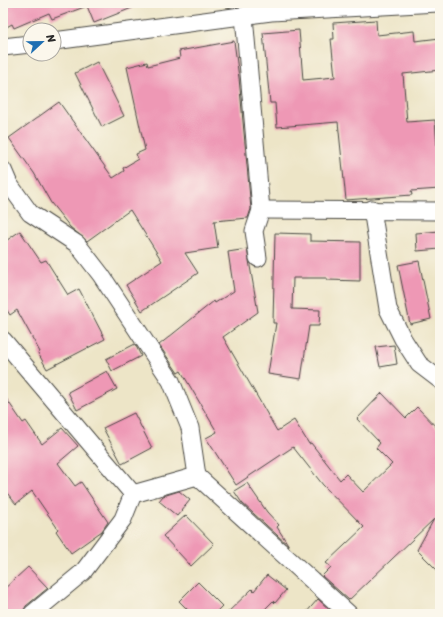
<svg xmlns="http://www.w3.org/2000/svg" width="443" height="617" font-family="Sriracha,sans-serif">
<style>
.building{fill:#ee98b5}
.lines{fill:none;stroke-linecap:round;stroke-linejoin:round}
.minor-casing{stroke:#484742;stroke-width:19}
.minor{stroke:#fff;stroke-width:17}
</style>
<rect width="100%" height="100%" fill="#fbf7ec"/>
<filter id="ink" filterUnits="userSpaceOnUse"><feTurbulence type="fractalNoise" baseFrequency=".025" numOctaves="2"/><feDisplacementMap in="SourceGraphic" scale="8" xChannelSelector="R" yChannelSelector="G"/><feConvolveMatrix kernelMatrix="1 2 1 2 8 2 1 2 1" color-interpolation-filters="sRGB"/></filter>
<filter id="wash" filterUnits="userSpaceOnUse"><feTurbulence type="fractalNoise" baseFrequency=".012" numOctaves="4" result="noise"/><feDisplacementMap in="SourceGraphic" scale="16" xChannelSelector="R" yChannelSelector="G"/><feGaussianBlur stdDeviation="0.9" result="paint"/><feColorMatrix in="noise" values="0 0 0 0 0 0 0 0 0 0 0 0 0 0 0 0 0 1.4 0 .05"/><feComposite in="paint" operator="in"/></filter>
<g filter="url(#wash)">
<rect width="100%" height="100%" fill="#ede5c7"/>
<g id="blocks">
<g class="building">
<path d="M3,3H142V4L94,23L87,6L52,19L49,13L14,28L12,24L3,29Z"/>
<path d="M376,20L377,35L414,31L415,41L440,38V70L403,74L407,122L435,120L440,189L411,191L412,195L346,200L338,122L277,127L275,103H270L263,33L299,30L303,80L335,77L331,39H334L333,23Z"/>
<path d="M234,41L239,78L251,209L248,218L214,221L218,248L185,253L198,273L142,311L126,285L162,261L130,210L87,241L70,227L51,203L34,173L9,138L59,102L113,178L124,171L123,168L138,159L136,154L145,150L127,67L147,62L148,66L180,58L179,51Z"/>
<path d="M97,62L124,116L102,127L75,73Z"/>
<path d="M20,231L41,262L46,260L68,295L79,289L105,339L47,369L38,353L40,352L17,310L10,315L3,304V243Z"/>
<path d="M440,231V249L417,251L416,233Z"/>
<path d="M275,233L310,234V241L360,242V281L327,280V278H293L292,309L320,310L319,326H309L301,379L268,374L276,323H273Z"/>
<path d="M247,249L258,312L223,337L277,431L294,420L309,444L311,443L340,480L346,474L363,492L392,464L376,448L380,443L357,419L382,393L406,418L417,407L440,431V573L417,550L434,519L349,600L322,576L331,567L326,563L364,527L323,485L293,447L236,485L222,463L206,438L217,432L181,371L178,373L159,345L214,301L215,303L234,291L228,252Z"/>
<path d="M419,261L431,319L410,324L398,265Z"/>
<path d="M135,344L141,356L112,371L106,359Z"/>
<path d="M394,345L397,364L380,367L376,347Z"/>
<path d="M107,371L117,389L77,410L68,392Z"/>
<path d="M3,394L23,423L26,421L42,444L62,428L78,446L58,463L75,486L81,482L108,522L102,531L71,553L56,531L58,529L32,491L16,504L3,488Z"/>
<path d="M134,413L152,448L122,464L103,428Z"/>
<path d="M247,483L267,512L279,525L277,527L289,546L242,503L234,491Z"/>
<path d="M179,491L190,500L177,516L159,501L163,496Z"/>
<path d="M186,515L214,544L191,566L163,536Z"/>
<path d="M28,567L48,588L26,606L22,614H3V590Z"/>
<path d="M267,575L286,590L275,603L273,601L260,614H226L252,589L254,591Z"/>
<path d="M198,582L222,606L214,614H192L179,601Z"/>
<path d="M318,599L334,614H305Z"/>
</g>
</g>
</g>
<g filter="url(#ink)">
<use href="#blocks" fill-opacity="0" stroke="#484742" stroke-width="1"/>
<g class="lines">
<g class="minor-casing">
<g id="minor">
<path d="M244,16L261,210L254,231L258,258"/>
<path d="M54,41L271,12L438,3"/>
<path d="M3,47L30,44"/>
<path d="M3,170L9,184L30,213L77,244L101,275L171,381L190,428L197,476L349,614"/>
<path d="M372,209L388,309L403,339L419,364L440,380"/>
<path d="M261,210L440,211"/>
<path d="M3,340L133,494"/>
<path d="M32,614L83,572L123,519L133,494L197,476"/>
</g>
</g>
<use href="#minor" class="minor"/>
</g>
</g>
<rect width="443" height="617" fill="none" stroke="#fbf7ec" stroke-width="16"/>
<g transform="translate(42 42) rotate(68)"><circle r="19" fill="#fbf7ec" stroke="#a8a59f"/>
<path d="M0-3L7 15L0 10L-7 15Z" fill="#1f6fb2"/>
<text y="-6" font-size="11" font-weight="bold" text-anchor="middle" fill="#2b2b2b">N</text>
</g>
</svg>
